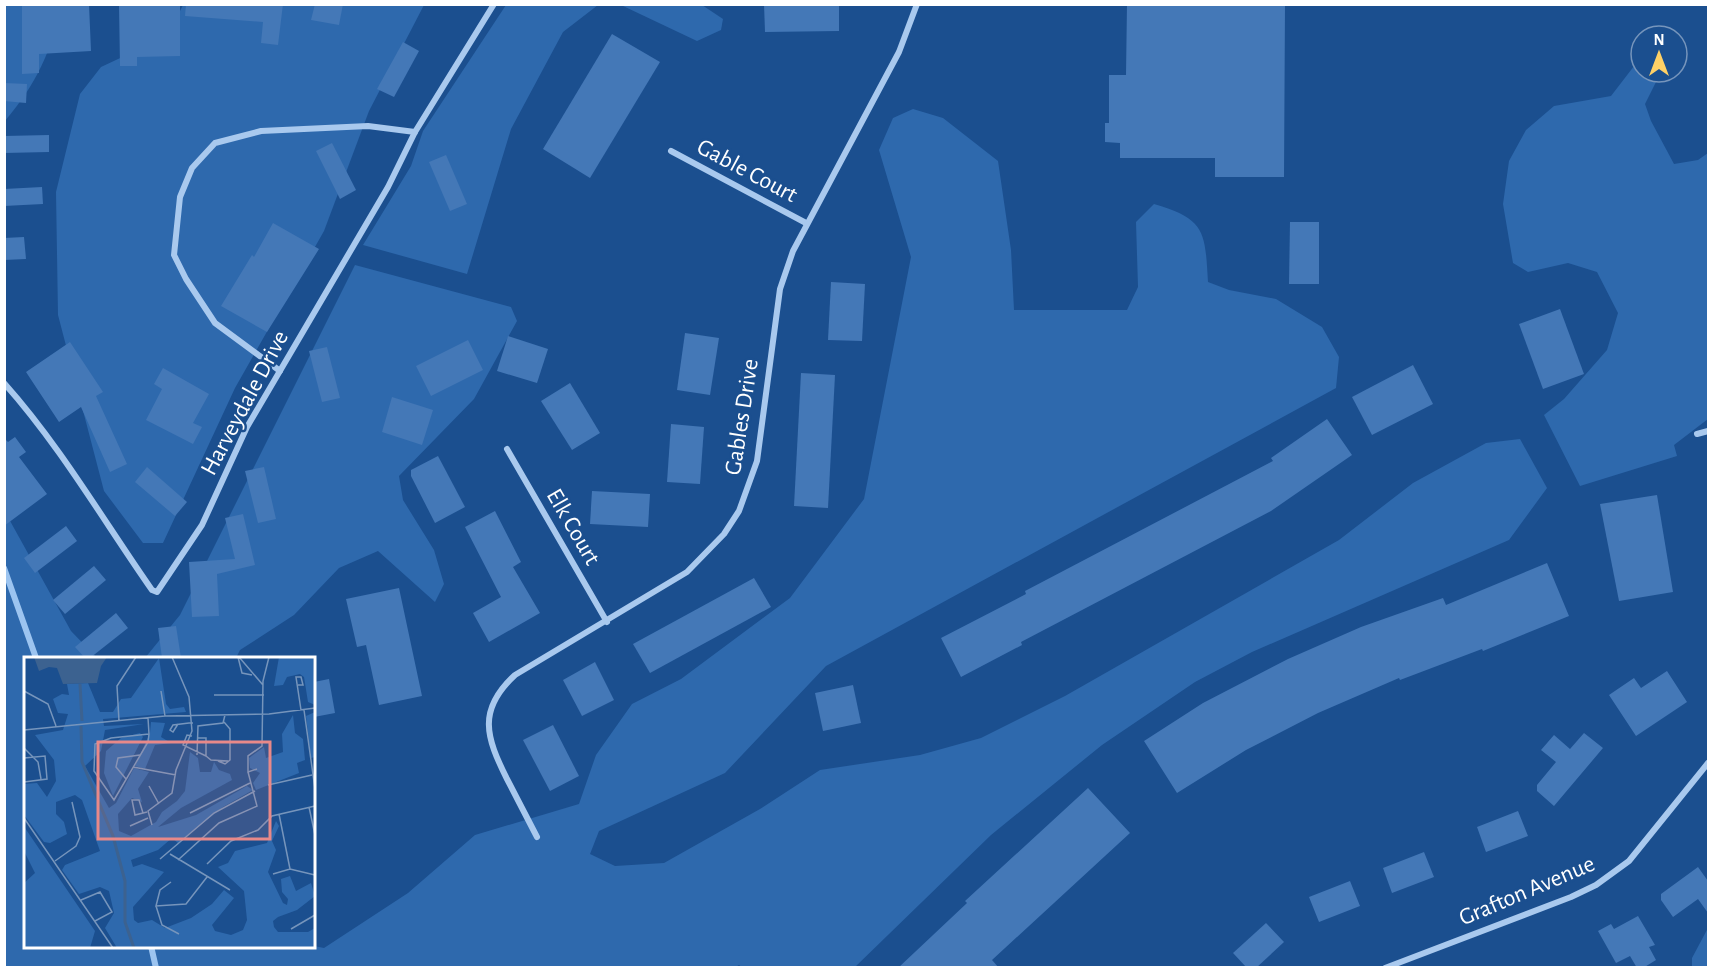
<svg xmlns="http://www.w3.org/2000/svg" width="1713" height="972" font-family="'Alegreya Sans',sans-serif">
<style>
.green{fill:#2e69ad}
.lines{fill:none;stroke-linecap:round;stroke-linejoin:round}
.stream{stroke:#9cc4f0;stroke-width:6}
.building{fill:#4478b7}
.street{stroke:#a9c9ee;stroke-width:6}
.labels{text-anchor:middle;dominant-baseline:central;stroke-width:5;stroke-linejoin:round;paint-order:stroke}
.street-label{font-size:24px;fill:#fff;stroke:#1b4f8f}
.inset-river{fill:none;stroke:#3c6290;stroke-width:3}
.inset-road{fill:none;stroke:#7695bc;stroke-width:1.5}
.view{fill:#e88989;fill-opacity:0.15;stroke:#e88989;stroke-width:3}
.inset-edge{fill:none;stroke:#fff;stroke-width:3}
</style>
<rect width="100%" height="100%" fill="#1b4f8f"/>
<g class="green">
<path d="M5,5H62C51,52 36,84 5,121Z"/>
<path d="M183,5H424L369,111L324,231L235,388L163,543H143L104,491L58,315L56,192L80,94L101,67L150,44L171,29Z"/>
<path d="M506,5H598L563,32L511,129L467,274L363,245L411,166L423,131Z"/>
<path d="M621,5H702L723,19L721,30L697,41Z"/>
<path d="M1641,57V72H1661L1645,104L1651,121L1674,164L1698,160L1708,153V419L1674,445L1677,456L1580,486L1544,415L1564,399L1607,350L1618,313L1597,272L1568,263L1528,272L1513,263L1503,204L1509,161L1526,130L1554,106L1611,96Z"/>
<path d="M913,109L943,118L998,161L1011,250L1014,310H1127L1138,287L1136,222L1154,204C1206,219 1205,232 1208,282L1229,290L1276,299L1322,327L1339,357L1336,388L826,666L725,773L599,831L590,854L615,866L664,863L760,809L820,770L920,755L981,738L1065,696L1339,540L1413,483L1486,443L1520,439L1547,488L1509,540L1252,652L1195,682L1102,745L991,835L854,968H743L739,965L734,968L5,967L4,510L71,631L97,658H26V946H314L324,948L408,893L475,835L579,804L596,755L632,704L681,679L790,598L864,499L911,257L879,150L893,118Z"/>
<path d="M355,265L511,307L517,321L474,399L399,476L403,500L434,550L444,584L435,602L378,551L339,568L294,615L240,650L236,658H145L180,615Z"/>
<path d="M1708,928V967H1692V958Z"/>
</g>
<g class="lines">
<g class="stream">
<path d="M4,568L36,658"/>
<path d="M151,946L156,968"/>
</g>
</g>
<g class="building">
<path d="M22,4H89L91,51L39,54V73L22,74Z"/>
<path d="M119,4H180V56L137,57V66H120Z"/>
<path d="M186,4H283L278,45L261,43L263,22L185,16Z"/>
<path d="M315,4H343L339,25L311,20Z"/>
<path d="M764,4H839V31L765,32Z"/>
<path d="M1127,4H1285L1284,177H1215V158H1120V143L1105,142V123H1109V75H1126Z"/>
<path d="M612,34L660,62L590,178L543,149Z"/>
<path d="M403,42L419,51L394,97L377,89Z"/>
<path d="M4,83L27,84L26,103L4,101Z"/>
<path d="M49,135V152L4,153V136Z"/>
<path d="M332,143L356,190L340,199L316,151Z"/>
<path d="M446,155L467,204L450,211L429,162Z"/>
<path d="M42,187L43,204L4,206V189Z"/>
<path d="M1290,222H1319V284H1289Z"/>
<path d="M273,223L319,249L267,332L221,306L252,255L254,257Z"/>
<path d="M24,237L26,259L4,260V238Z"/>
<path d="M831,282L865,284L862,341L828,340Z"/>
<path d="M1560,309L1584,374L1543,389L1519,324Z"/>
<path d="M685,333L719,338L710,395L677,390Z"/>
<path d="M508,336L548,349L537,383L497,371Z"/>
<path d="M468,340L483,370L431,396L416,366Z"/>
<path d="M70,342L103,392L96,396L127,464L110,472L81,407L59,422L26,372Z"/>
<path d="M327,347L340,398L322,402L309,351Z"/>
<path d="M1413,365L1433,404L1372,435L1352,397Z"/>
<path d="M163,368L209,394L193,423L202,427L193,444L146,420L162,389L154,384Z"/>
<path d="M801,373L835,375L828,508L794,506Z"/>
<path d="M570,383L600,433L572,450L541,401Z"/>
<path d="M392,397L433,410L422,445L382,432Z"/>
<path d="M1327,419L1352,455L1271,511L1021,642L1022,645L961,677L941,638L1026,594L1025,591L1273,461L1271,458Z"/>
<path d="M671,424L704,427L700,484L667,482Z"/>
<path d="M15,437L26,452L19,457L47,494L4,526V438L8,442Z"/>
<path d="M438,456L465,507L435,523L411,476V470Z"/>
<path d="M147,467L187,502L175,516L135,482Z"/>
<path d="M264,467L276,519L258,523L245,471Z"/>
<path d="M592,491L650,494L648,527L590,524Z"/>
<path d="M1657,495L1673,592L1619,601L1600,504Z"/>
<path d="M495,511L521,562L513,567L540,613L489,642L473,613L501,597L465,527Z"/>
<path d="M243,514L255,565L217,574L219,616L192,617L189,562L235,559L225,518Z"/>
<path d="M66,526L77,541L35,573L24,558Z"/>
<path d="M1547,563L1569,616L1483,651L1482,649L1400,680L1399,678L1318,713L1246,750L1177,793L1144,741L1203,703L1288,659L1361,627L1443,598L1446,605Z"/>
<path d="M94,566L106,580L65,614L53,600Z"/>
<path d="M754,578L771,607L650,673L633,644Z"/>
<path d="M399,588L422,696L379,705L366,645L357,647L346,599Z"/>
<path d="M116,613L128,628L90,658H85L75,647Z"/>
<path d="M176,626L181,658H162L158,628Z"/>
<path d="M595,662L614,700L582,716L563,680Z"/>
<path d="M1667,671L1687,702L1636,736L1609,695L1634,678L1641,688Z"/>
<path d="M329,679L335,713L314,717V682Z"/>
<path d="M853,685L861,723L823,731L815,693Z"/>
<path d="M553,725L579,776L550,791L523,740Z"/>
<path d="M1584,733L1603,748L1554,806L1537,791V785L1556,762L1541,750L1554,735L1570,749Z"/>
<path d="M1088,788L1130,833L992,960L999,968H898L967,903L965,901Z"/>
<path d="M1518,811L1528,836L1486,852L1477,827Z"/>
<path d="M1424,852L1434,877L1392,893L1383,868Z"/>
<path d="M1698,867L1708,881V913L1698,899L1673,917L1661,900V894Z"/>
<path d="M1350,881L1360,906L1319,922L1309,897Z"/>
<path d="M1638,916L1655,945L1649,947L1656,960L1643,968H1637L1630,956L1616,963L1598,931L1611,924L1614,929Z"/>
<path d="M1266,923L1284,942L1256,968H1247L1233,953Z"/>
</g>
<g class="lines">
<g class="street">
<path d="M671,151L806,223"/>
<path d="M280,371L215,323L186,279L174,255L180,197L192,168L215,143L261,131L368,126L415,132"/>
<path d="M4,383C61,447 103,520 152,590L157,592L202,525L247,427L388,187L415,132L494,4"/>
<path d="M1697,434L1708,431"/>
<path d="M507,449L607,622"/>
<path d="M537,837C527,818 517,798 507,779C486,737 477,710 515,675L687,572L724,534L739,511L757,461L780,289L793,251L899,52L917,4"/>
<path d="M1385,968L1571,897L1596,885L1629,861L1708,763"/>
</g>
</g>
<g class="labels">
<g class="street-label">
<text transform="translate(747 171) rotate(28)">Gable Court</text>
<text transform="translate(245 403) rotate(-62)">Harveydale Drive</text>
<text transform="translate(742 417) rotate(-81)">Gables Drive</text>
<text transform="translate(573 527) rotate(60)">Elk Court</text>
<text transform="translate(1527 891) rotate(-23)">Grafton Avenue</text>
</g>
</g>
<g transform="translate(24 657)">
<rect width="291" height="291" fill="#1b4f8f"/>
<path d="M255,0H289L291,48L284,45L280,20L276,17L263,20L259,28L250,29ZM135,1L142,47L146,52L160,50L162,55L79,62L80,69L120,67L81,73L77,94L61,109L85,151L92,146L110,111L125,115L114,132L118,145L108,141L94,157L95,174L107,179L132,165L138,155L153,144L161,134L166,95L174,101L176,115H187L190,105L195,113L206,117L208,123L157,151L134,170L172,158L223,129L229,133L199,150L154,186L148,181L134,193L107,203L109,210L118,207L140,215L109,250L110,263L114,266L128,263L141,271L167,261L188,247L200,233L210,241L188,268L191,274L207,278L219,273L223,263L220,234L194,210L204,206L211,194L243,186L252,164L255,169L248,184L252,193L244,215L259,246L263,248L264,242L258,235L257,222L266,219L272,234L287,226L291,239L273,253L254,260L249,264L250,270L254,275H284L291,271V291H93L81,271L90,256L85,234L76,230L55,237L38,213L41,208L76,194L58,143L51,138L32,145V157L40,165L43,177L26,186L20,185L0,158V127L13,126L23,140L32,124L30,103L11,78L39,73L44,57L34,56L29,42L38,37L45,38L43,27L64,26L76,55H89L97,42L107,41ZM291,55V100L287,101L282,59ZM269,58L271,76L279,82L281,103L273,106L275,116L232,133L229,126L236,116L226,111L225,101L240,90L242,101L259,95L258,77ZM127,65L141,66L137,80L147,86L131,88L121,112L111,109L126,76ZM116,76L119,80L89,139L80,116L82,94L97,81ZM1,171L71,274L66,291H0V226L11,216L0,194Z" fill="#2e69ad"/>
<path d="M10,0H83L77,9L73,26L39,27L33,11L25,10L15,14Z" fill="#3c6290"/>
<path class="inset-river" d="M56,27L58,64M57,69L58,105L89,179L101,224V265L110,291"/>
<path class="inset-road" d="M214,0L218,16L228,18M215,0L239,28M274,28H279L277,20H272L277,53M0,34L24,47L32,69M137,34L141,59M190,38H240M280,53L291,132M124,61L125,77L124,85L90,143L70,114L71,87L87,81L125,77M95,64L93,29L112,0M154,67L149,75L146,73L149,68L165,66H169M0,73L141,59L245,57L291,51M168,79L163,78L159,88L182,99M174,81H182V99L187,103L204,104M0,91L14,105L17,122M173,98L174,69L199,66L201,58M0,101L21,99L23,122L0,125M194,104L201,107L206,103V72L200,65M109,110L152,118M233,112L224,115V99L238,89L239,24L245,0M102,122L92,110L94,101L116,98M244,128L288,118M125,129L135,147M285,150L291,178M119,156L115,143H108L111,158L123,155M166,156L226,126M255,157L266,212M0,161L89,291M128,168L124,154L148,136L152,113L168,74L165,40L148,0M106,169L124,161M146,197L206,233M136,202L190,156L231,134M154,203L195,166L233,149L224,115M31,204L52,189L56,180L48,145M183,207L207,184L234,173L248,159L291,149M249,217L266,212L291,218M147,225L136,233L132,249L162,247L183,220M57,243L76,235L88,255L71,264M132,249L138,268L155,277M267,272L291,258"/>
<path class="view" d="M74,85H246V182H74Z"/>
<rect width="291" height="291" class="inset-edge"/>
</g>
<rect width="1713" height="972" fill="none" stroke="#ffffff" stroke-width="12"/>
<g transform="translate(1659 54)"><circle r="28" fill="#1b4f8f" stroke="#7695bc" stroke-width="1.5"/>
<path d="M0-4.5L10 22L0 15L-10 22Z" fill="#ffd166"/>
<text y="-9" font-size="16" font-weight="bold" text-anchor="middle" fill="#ffffff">N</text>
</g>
</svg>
